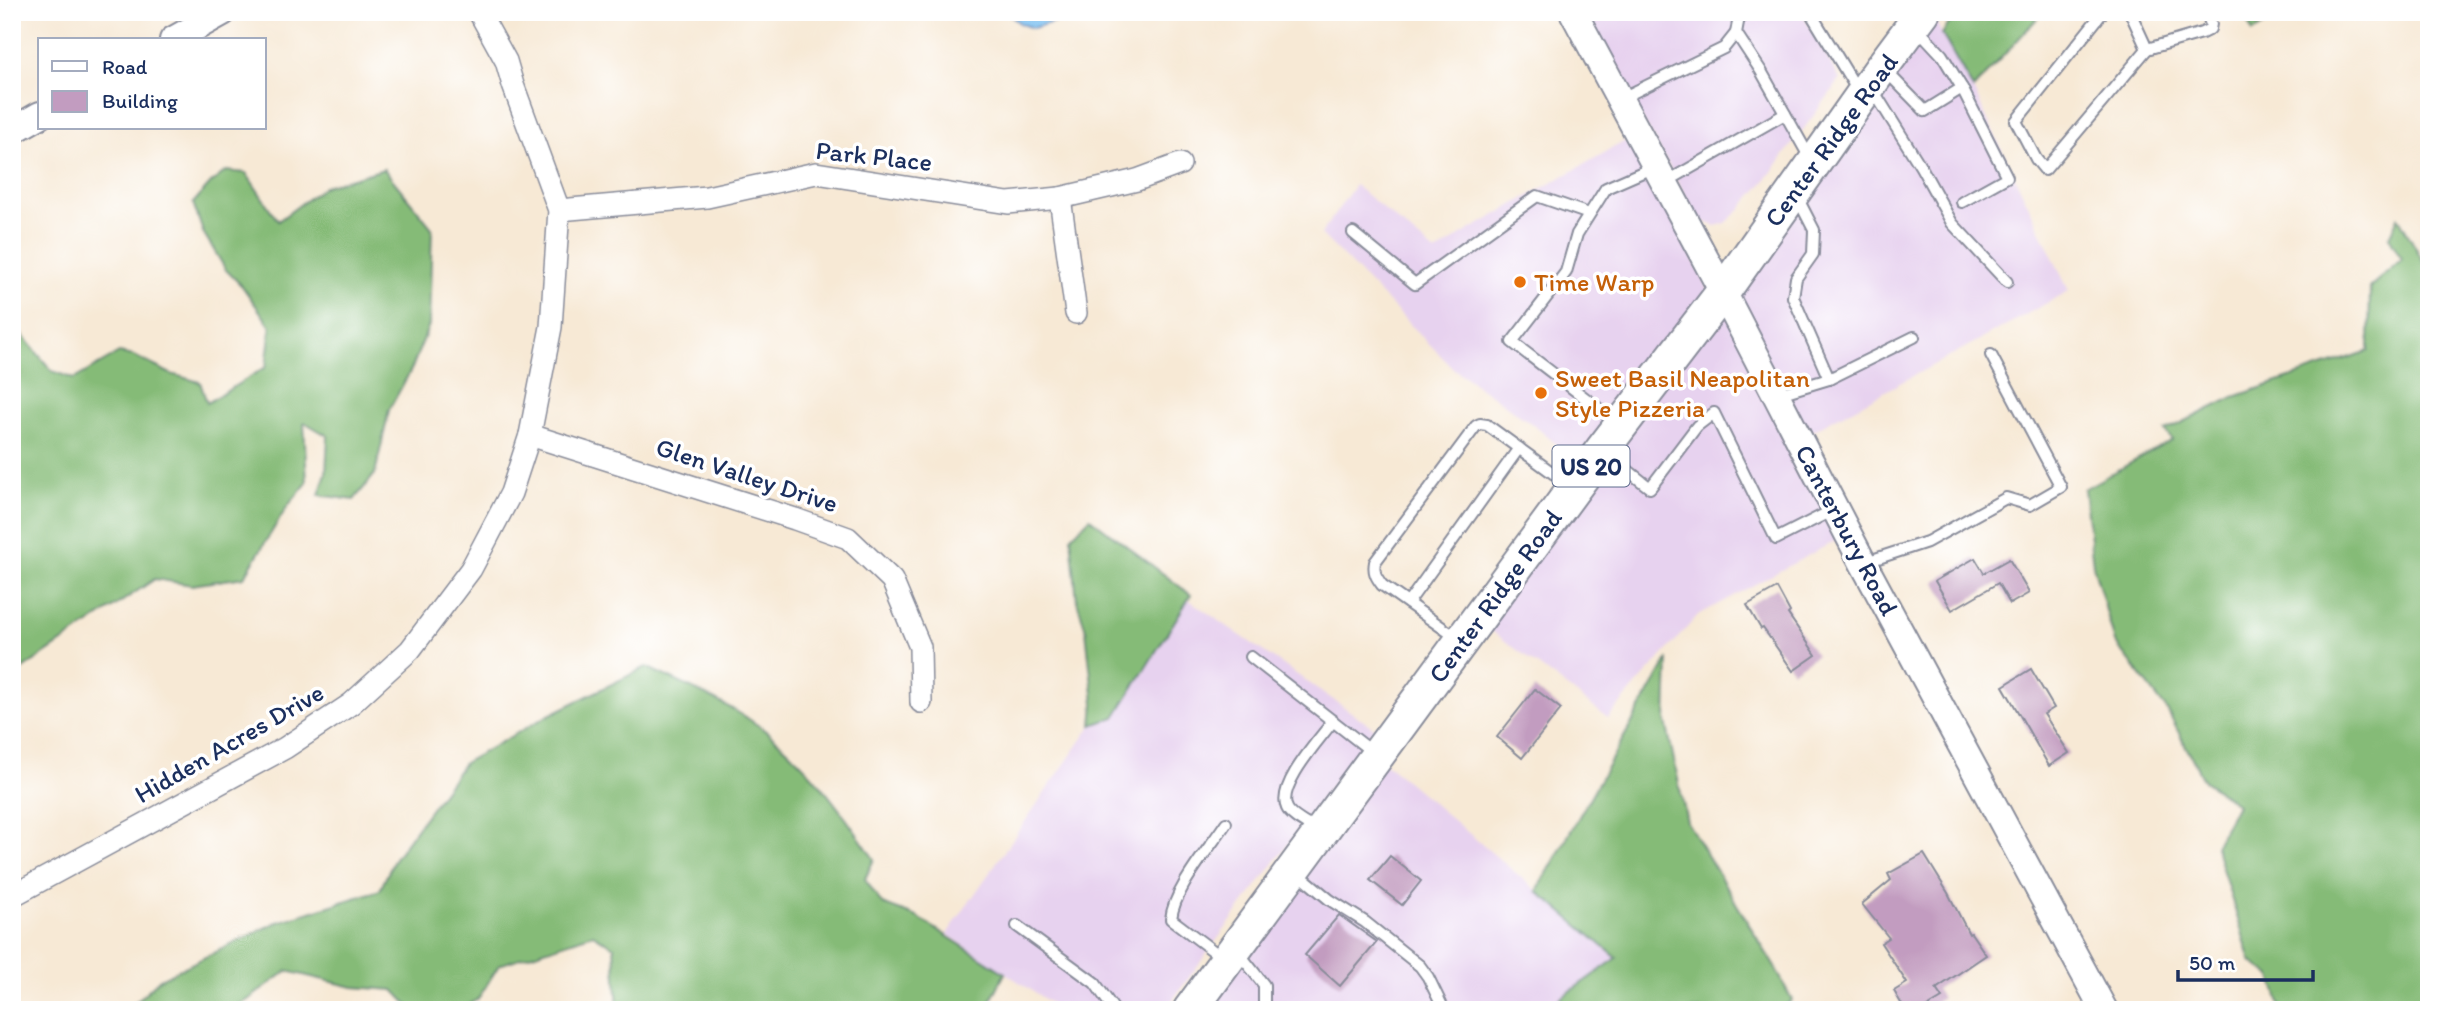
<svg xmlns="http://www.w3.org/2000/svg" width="2441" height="1022" font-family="Itim,sans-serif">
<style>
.built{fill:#e7d2ef}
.forest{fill:#85bb77;stroke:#50756a;stroke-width:2}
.water{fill:#78bef0;stroke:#4a76a7;stroke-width:2}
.building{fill:#c29cc0}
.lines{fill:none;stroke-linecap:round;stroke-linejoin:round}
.service-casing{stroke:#898c9a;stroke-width:14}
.minor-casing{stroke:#898c9a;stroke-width:24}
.tertiary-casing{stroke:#898c9a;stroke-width:30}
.primary-casing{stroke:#898c9a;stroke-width:37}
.service{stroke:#fff;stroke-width:10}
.minor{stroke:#fff;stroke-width:21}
.tertiary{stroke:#fff;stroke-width:26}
.primary{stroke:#fff;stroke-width:33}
.food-dot{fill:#e8710a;stroke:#fff;stroke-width:2.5}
.labels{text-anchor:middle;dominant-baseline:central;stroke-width:7;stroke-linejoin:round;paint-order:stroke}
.shield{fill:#fff;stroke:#5f6d8e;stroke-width:2}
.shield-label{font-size:24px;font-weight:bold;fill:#1b2f5e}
.street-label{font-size:26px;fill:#1b2f5e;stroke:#fff}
.food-label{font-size:26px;fill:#c56008;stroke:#fff;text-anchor:start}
</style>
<rect width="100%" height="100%" fill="#fff"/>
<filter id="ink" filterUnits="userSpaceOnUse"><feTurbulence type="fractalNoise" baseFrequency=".0143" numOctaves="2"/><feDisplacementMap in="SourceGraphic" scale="14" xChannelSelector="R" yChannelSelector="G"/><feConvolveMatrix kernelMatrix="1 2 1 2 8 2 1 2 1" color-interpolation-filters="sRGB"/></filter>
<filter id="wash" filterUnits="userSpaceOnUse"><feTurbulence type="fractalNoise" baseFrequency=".00686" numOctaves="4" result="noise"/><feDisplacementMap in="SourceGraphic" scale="28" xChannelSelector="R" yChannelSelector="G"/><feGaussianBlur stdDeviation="1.57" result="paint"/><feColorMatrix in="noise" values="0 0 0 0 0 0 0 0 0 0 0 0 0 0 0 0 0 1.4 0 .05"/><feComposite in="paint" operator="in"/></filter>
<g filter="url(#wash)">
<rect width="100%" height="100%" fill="#f7e9d5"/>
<g class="built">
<path d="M1583,12H1801L1840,80L1765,181L1737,213L1726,223L1716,226L1699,220Z"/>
<path d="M1930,12L1973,89L2069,291L1799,438L1848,534L1698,615L1608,718L1477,620Z"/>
<path d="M1625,141L1660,190L1709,292L1579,463L1536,427L1454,369L1321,234L1355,185L1436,253L1461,235Z"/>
<path d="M1182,595L1374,728L1165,1010H1061L947,934Z"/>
<path d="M1377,756L1617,958L1543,1010H1190Z"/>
</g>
<g class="forest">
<path d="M1957,12H2043L1973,89L1942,34Z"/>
<path d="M2242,12H2284L2253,32Z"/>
<path d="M384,169L432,228L429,325L412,368L389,410L375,474L354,500L319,495L326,473L328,436L304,422L307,483L287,507L244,577L192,585L155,579L12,676V323L52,371L74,379L119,353L134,356L171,374L200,382L207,403L266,367L271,327L242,286L226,270L203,232L193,203L212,182L226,171L246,173L278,221L325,186Z"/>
<path d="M2398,217L2429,271V1010H2282L2272,977L2251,961L2215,846L2237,804L2204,781L2167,710L2115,642L2093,565L2084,489L2172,440L2165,431L2234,397L2369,351L2370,287L2402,259L2389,237Z"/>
<path d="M1090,518L1191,595L1115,717L1092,725L1094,703L1089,658L1086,630L1077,601L1071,537Z"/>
<path d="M1668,659L1666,722L1687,822L1776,969L1792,1000L1781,1010H1544L1617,958L1537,891Z"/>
<path d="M646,667C676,681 706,694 734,710C795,744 836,802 874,859L865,879L882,904L917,917L1005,973L986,1010H618L614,947L593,934L499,965L478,999L459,1010H413L394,990L353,987L287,971L248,1000L229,1010H127L160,979L275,923L380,890L395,858L464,763L549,715Z"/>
</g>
<path class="water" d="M1006,12H1086L1033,28L1021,24Z"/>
<g id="blocks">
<g class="building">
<path d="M1975,558L1984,573L2009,559L2029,593L2010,604L1998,583L1952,610L1935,581Z"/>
<path d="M1777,588L1790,612L1788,614L1816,655L1793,671L1763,628L1761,629L1747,605Z"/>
<path d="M2031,669L2054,708L2044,714L2069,753L2049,766L2003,686Z"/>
<path d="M1535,689L1561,709L1522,758L1497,737Z"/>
<path d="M1924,854L1948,893L1969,934L1971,933L1986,955L1936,989L1942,998L1922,1010H1905L1894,991L1907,983L1881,943L1889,938L1862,904L1891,880L1888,874Z"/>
<path d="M1390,856L1421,881L1402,905L1370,880Z"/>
<path d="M1339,915L1377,942L1340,986L1305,955Z"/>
</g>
</g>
</g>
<g filter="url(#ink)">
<use href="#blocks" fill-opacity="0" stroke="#898c9a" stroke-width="2"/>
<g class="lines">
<g class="service-casing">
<g id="service">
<path d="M1810,12L1858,91"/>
<path d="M2103,12L2016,121L2036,159L2045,170L2147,49L2130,12"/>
<path d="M1916,27L1942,55L1962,88L2007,177L1962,202"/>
<path d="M1736,33L1761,71L1811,160"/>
<path d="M2147,49L2202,33L2210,29L2211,24L2206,12"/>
<path d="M1884,69L1925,111L1962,88"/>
<path d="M1873,90L1921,167L1952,223L2007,282"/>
<path d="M1620,99L1724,48L1736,33L1740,12"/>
<path d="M1666,182L1785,114"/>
<path d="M1797,197L1814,230L1813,254L1796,278L1793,297L1829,379"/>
<path d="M1353,233L1415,284L1537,196L1589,214"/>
<path d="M1776,395L1829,379L1914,337"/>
<path d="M1619,424L1512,342L1566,272L1577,234L1606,188L1654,167"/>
<path d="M1606,453L1650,488L1697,426L1714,413L1776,539L1835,509"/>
<path d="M1863,563L1927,542L2006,498L2030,505L2061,487L1991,355"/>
<path d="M1408,603L1519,448"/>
<path d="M1457,638L1382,585C1376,577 1373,572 1375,562L1476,426L1480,424L1487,425L1572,487"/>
<path d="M1251,657L1375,754"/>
<path d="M1317,831C1309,825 1291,817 1287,808C1276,786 1320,739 1333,721"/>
<path d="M1295,871L1330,900L1365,922L1420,966L1428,977L1444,1010"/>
<path d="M1017,926L1095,983L1114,1010"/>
<path d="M1239,953L1264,985V1010"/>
<path d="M1224,959L1171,919C1174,889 1209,849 1226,823"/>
</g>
</g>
<g class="minor-casing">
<g id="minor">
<path d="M1060,198L1076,313"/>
<path d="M559,210L707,197L816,173L1008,203L1060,198L1137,180L1180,164"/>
<path d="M530,435L795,519L848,538L892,580L920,647L921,702"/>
<path d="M12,896L285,748L351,704L410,650L471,569L511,493L530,435L551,327L559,210L513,85L506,61L479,12"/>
</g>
</g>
<g class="tertiary-casing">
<g id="tertiary">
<path d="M1573,12L1723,292L1863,563L2104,1010"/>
<path d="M173,40L223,12"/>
<path d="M12,131L40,115"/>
</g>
</g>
<g class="primary-casing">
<path id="primary" d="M1190,1010L1602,450L1723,292L1882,67L1923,12"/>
</g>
<use href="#service" class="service"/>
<use href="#minor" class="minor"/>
<use href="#tertiary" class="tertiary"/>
<use href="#primary" class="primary"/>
</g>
</g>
<g class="food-dot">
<circle cx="1520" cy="282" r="7"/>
<circle cx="1541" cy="393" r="7"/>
</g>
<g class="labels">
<rect class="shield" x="1552.5" y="445.5" width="77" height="41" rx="5"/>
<g class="shield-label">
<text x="1591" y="466">US 20</text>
</g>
<g class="street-label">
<text transform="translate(1831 140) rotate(-54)">Center Ridge Road</text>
<text transform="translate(874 156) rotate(6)">Park Place</text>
<text transform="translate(747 475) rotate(18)">Glen Valley Drive</text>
<text transform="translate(1847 530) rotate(62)">Canterbury Road</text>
<text transform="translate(1495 596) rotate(-54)">Center Ridge Road</text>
<text transform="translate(229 743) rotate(-30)">Hidden Acres Drive</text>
</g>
<g class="food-label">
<text x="1534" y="282">Time Warp</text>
<text x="1555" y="378">Sweet Basil Neapolitan<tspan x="1555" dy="30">Style Pizzeria</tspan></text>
</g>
</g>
<rect width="2441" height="1022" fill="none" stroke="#fff" stroke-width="42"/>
<rect x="38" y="38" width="228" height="91" fill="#ffffff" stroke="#a4acbf" stroke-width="2"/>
<rect x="52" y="61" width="35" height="10" fill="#ffffff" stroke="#a4acbf" stroke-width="2"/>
<text x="102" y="74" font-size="21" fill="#1b2f5e">Road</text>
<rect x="52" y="91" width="35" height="21" fill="#c29cc0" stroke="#a4acbf" stroke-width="2"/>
<text x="102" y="108" font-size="21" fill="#1b2f5e">Building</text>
<path d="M2178 970v10h135v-10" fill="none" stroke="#1b2f5e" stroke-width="3.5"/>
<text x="2189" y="970" font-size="21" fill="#1b2f5e" stroke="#ffffff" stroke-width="5" paint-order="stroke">50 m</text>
</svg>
